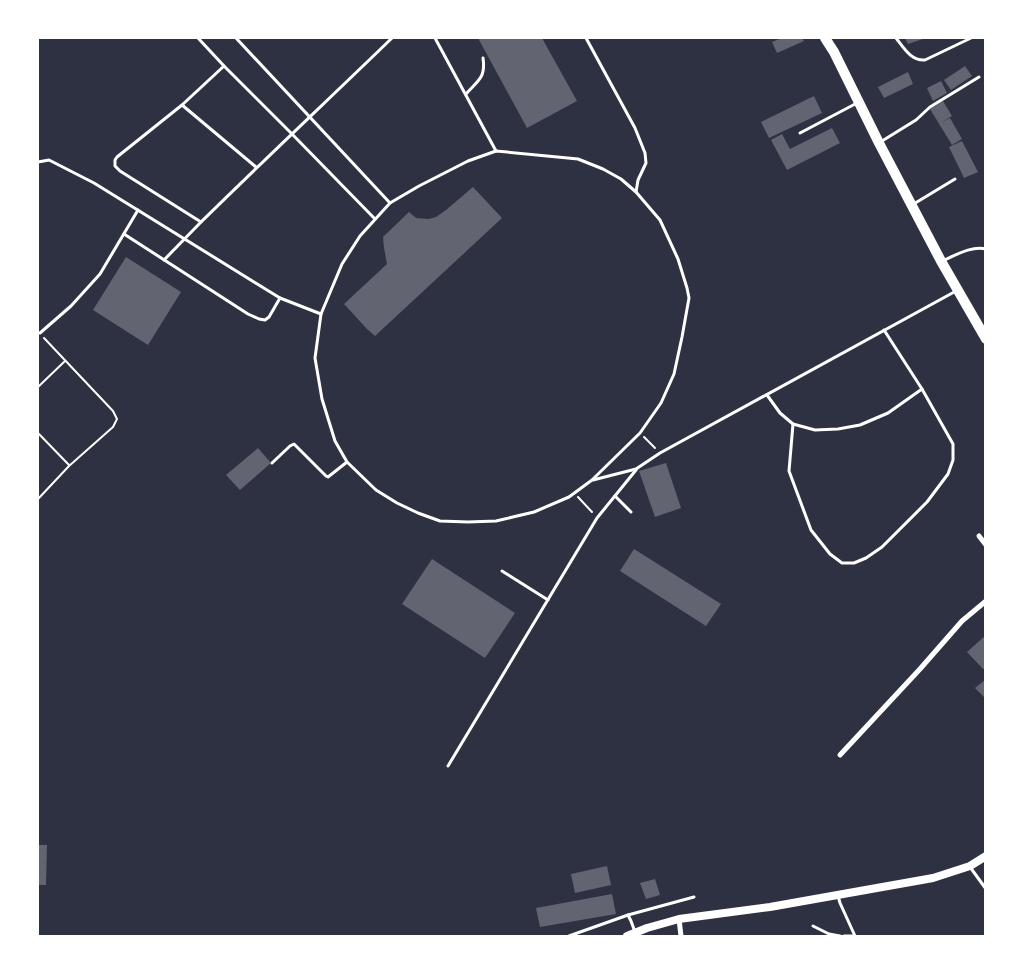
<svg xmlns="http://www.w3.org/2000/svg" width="1023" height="974" font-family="Signika,sans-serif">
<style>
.building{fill:#626471}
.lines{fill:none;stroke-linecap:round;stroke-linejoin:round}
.path{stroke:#fff;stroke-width:2}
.service{stroke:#fff;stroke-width:3}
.minor{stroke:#fff;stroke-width:5}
.tertiary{stroke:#fff;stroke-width:8}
.trunk{stroke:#fff;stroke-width:10}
</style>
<rect width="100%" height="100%" fill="#2d3142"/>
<g class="building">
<path d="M478,38H542L577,101L527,128Z"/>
<path d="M782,38H802L804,41L777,53L772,42Z"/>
<path d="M905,38H926L908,44Z"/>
<path d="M965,66L972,76L951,90L944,80Z"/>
<path d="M908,72L913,84L884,98L878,87Z"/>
<path d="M941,81L947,93L933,101L927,88Z"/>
<path d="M814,96L822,113L769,138L761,122Z"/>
<path d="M943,101L952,116L942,122L950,118L962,139L952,145L930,109Z"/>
<path d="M832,128L840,143L787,170L771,140L782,134L790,149Z"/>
<path d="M962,141L978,172L964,178L949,147Z"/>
<path d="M473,187L502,218L375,336L367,329L344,304L387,264L384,248L383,237L409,212L416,218L429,219L436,217L446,210Z"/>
<path d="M126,257L181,292L148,345L93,310Z"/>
<path d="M258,448L271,463L240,490L226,475Z"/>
<path d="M666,463L681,508L655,517L639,471Z"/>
<path d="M634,549L721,604L706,626L620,571Z"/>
<path d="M432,559L515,613L485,658L402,604Z"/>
<path d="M986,635V668L983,669L967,652Z"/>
<path d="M986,679V699L975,688Z"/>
<path d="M38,845H47L46,885H38Z"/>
<path d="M607,866L611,885L575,893L571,874Z"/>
<path d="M655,879L660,895L646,899L640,883Z"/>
<path d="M612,894L616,914L540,927L536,908Z"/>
</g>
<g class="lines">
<g class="path">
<path d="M38,387L65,361"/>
<path d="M38,433L69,465"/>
<path d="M644,437L655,448"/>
<path d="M578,497L592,512"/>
<path d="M38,499L69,466L113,427L117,419L113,411L44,338"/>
</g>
<g class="service">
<path d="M198,38L224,66L292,134L375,219"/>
<path d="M236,38L390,203"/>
<path d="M435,38L496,151"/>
<path d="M586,38L635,128L645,153L646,163L638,180L636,192"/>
<path d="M896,38C904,48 911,61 925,60L971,38"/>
<path d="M466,94C478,80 486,78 483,58"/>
<path d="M182,105L256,167"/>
<path d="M800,133L857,103"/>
<path d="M882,141L916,120L930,107L979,77"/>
<path d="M496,151L578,159L603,169L621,179L636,192L660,220L678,259L687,288L689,298L682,337L674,374L661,403L640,433L592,480L569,497L534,512L496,521L468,522L440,521L418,513L397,503L376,490L347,462L335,441L322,399L315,358L321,314L342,264L360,236L390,203L419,186L468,161Z"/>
<path d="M38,162L49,160L94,183L280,298L321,314"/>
<path d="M912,205L955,179"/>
<path d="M201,222C264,160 329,99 392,38"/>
<path d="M124,234L248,314L259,319L265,320L269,317L280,298"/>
<path d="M164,260L201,222L120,171L115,166V160L117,157L182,105L224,66"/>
<path d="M942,261C954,256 972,245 986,249"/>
<path d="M40,333L71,306L100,274L138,210"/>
<path d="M767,395L780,413L793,424L815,430L838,429L860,425L888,413L922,389"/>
<path d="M793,424L789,471L811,530L830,554L842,563H854L866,558L882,547L927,502L948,474L953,460V444L922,389L884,330"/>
<path d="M272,463L290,446L294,444L326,476L328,477L347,462"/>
<path d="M593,480L636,469L660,453L956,291"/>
<path d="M615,496L631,512"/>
<path d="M502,571L548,600"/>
<path d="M448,766L597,518L636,470"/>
<path d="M970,867L986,889"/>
<path d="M838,896L840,903L855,936"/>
<path d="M628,915L694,897"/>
<path d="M813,926L829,934L840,936"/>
<path d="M569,936L628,915L631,921L635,932"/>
<path d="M844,936H855"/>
</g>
<g class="minor">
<path d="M979,536L986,545"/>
<path d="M840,755L920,669L962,621L986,601"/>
<path d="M679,919L681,936"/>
</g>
<path class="tertiary" d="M627,936L647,928L679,919L770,907L933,878L970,866L986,856"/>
<path class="trunk" d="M825,38L834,52L879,143L941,261L986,339"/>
</g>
<rect width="1023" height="974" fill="none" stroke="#ffffff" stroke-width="78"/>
</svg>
